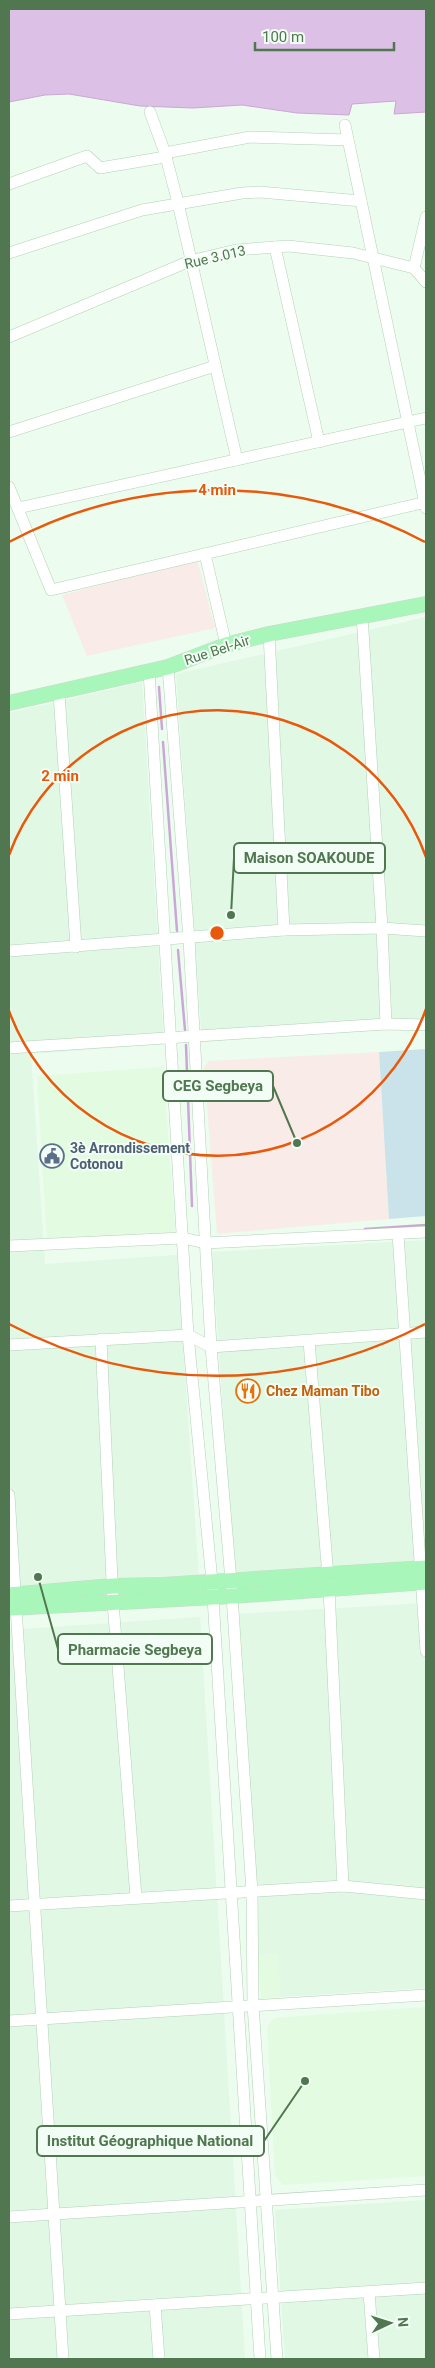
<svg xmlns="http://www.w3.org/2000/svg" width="435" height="2368" font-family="Roboto,sans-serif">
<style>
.residential{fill:#e0f8e4}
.commercial{fill:#e3fbe0}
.education{fill:#f9ece8}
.green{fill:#cae3ea}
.water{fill:#dcc0e5;stroke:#cba7d7}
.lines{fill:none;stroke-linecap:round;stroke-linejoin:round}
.stream{stroke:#cba7d7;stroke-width:2.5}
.minor-casing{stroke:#b4d1b6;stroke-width:12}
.major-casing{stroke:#ced9ce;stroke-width:16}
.minor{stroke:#fff;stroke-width:11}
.major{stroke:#a8f6ba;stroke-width:15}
.ring{fill:none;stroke:#e8590c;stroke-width:2.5}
.labels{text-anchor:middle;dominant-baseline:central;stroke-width:4;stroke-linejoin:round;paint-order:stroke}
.street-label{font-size:14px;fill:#50774f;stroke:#f2fef5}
.service-label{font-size:14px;font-weight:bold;fill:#4e5e75;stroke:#f2fef5;text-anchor:start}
.food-label{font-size:14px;font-weight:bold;fill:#c56008;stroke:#f2fef5;text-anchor:start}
.centre{fill:#e8590c;stroke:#f2fef5;stroke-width:2.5}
.ring-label{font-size:15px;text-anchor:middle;font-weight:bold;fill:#e8590c;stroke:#f2fef5;stroke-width:4;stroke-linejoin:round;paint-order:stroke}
.leader{fill:none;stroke:#50774f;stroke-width:2}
.callout-dot{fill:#50774f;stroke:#f2fef5;stroke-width:2}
.callout{fill:#f2fef5;stroke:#50774f;stroke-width:2}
.callout-label{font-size:15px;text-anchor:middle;font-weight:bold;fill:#50774f}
</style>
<rect width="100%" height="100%" fill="#ecfcef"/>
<g class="residential">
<path d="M426,617V1027L202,1042L176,674Z"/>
<path d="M142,682L164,1044L31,1054L45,1264L177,1255L199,1580L9,1591V713Z"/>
<path d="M426,1240V1567L235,1580L212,1252Z"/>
<path d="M426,1603V1988L280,1997L278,1954L258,1955L237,1614Z"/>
<path d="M200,1617L245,2359H9V1630Z"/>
<path d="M426,2200V2359H285L275,2210Z"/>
</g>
<g class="commercial">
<path d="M163,1067L175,1229L168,1238L47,1243L37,1076Z"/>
<path d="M278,1954L280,1997L261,1999L258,1955Z"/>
<path d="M426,2007V2176L283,2185L275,2176L267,2027L274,2018Z"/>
</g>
<g class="education">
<path d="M197,559L215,628L87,656L62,595Z"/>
<path d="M379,1052L389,1219L217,1234L204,1067L209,1061Z"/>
</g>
<path class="green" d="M426,1049V1216L389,1219L379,1052Z"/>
<path class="water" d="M9,9H426V112L394,114L396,101L352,104L349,115L297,113L242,105L193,108L140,106L69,94L45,95L9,102Z"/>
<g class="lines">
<g class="stream">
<path d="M159,687L162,729"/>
<path d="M163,742L177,931"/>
<path d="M178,950L185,1030"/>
<path d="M186,1045L192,1206"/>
<path d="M365,1229L426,1225"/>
</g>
<g class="minor-casing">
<g id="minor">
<path d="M150,112L165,153L178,203L237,460"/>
<path d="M345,125L426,508"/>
<path d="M165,153L250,137L348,140"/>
<path d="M9,184L87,156L100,168L165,157"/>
<path d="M275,247L319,442"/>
<path d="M9,253L142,210L242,193L260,192L361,201"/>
<path d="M414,268L426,217"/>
<path d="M9,337L190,261L236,250L288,246L353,253L414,268L426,282"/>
<path d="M9,432L215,366"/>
<path d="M9,487L51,590L426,502"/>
<path d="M18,508L426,418"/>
<path d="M205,554L226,645"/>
<path d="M362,615L382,928L386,1024"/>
<path d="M269,634L284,930"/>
<path d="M168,667L189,939L211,1347L231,1581L252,1892L253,2005L277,2359"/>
<path d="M149,671L188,1335L212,1581L260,2359"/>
<path d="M59,693L76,947"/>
<path d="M9,951L284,930L382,928L426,931"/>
<path d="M9,1048L386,1024L426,1025"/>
<path d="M398,1234L426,1651"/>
<path d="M9,1246L183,1238L205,1243L426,1232"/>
<path d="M101,1339L113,1602L136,1898"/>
<path d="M309,1341L329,1589L343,1886"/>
<path d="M9,1345L188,1335L211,1347L426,1332"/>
<path d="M9,1495L63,2359"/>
<path d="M9,1906L343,1886L426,1894"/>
<path d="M9,2021L426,1995"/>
<path d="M9,2217L426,2190"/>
<path d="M369,2292L374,2359"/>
<path d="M155,2305L159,2359"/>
<path d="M9,2314L426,2288"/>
</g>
</g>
<g class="major-casing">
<g id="major">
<path d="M9,703L168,667L226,645L269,634L426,604"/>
<path d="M9,1595L113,1586L163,1585L426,1568"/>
<path d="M9,1608L232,1596L426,1582"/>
</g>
</g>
<use href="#minor" class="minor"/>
<use href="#major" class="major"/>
</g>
<g class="ring">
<path d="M426 1009A222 222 0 0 1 9 1011M9 855A222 222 0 0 1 426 857"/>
<path d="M425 1324A443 443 0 0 1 9 1324M9 542A443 443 0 0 1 425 542"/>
</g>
<defs>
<g id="civic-ring" transform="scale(1.25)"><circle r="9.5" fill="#f2fef5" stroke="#5c6f8a" stroke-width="1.5"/><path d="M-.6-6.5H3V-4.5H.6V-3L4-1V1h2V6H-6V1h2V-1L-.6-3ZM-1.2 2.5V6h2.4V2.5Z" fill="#5c6f8a"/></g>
<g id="restaurant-ring" transform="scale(1.25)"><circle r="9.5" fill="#f2fef5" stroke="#e8710a" stroke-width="1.5"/><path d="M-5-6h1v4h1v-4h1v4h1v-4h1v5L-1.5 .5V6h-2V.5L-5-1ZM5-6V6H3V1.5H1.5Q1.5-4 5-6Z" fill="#e8710a"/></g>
</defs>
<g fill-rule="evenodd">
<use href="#civic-ring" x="52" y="1156"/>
<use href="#restaurant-ring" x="248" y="1391"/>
</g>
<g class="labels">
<g class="street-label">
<text transform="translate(215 257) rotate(-13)">Rue 3.013</text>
<text transform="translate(217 650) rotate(-18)">Rue Bel-Air</text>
</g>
<g class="service-label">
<text x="70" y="1148">3è Arrondissement<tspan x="70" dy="16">Cotonou</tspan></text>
</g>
<g class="food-label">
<text x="266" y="1391">Chez Maman Tibo</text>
</g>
</g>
<circle cx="217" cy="933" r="8" class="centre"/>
<g class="ring-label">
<text x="217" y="495">4 min</text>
<text x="60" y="781">2 min</text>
</g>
<path class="leader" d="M231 915L234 858M297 1143L273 1086M38 1577L58 1649M305 2081L264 2141"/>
<g class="callout-dot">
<circle cx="231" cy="915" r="5"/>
<circle cx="297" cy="1143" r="5"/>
<circle cx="38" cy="1577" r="5"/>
<circle cx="305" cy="2081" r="5"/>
</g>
<g class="callout">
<rect x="234" y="843" width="151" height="30" rx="5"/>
<rect x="163" y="1071" width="110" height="30" rx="5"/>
<rect x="58" y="1634" width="154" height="30" rx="5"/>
<rect x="37" y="2126" width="227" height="30" rx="5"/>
</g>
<g class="callout-label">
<text x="309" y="863">Maison SOAKOUDE</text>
<text x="218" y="1091">CEG Segbeya</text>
<text x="135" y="1655">Pharmacie Segbeya</text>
<text x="150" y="2146">Institut Géographique National</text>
</g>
<rect width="435" height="2368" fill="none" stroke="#50774f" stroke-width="20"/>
<g transform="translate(390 2323) rotate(86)" stroke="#f2fef5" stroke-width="4" paint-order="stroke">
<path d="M0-4L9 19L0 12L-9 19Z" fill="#50774f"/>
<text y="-8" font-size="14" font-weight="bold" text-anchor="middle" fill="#50774f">N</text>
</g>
<path d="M255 42v8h139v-8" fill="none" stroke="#50774f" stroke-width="2.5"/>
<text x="262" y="42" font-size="15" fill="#50774f" stroke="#f2fef5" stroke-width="4" paint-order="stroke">100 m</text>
</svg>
